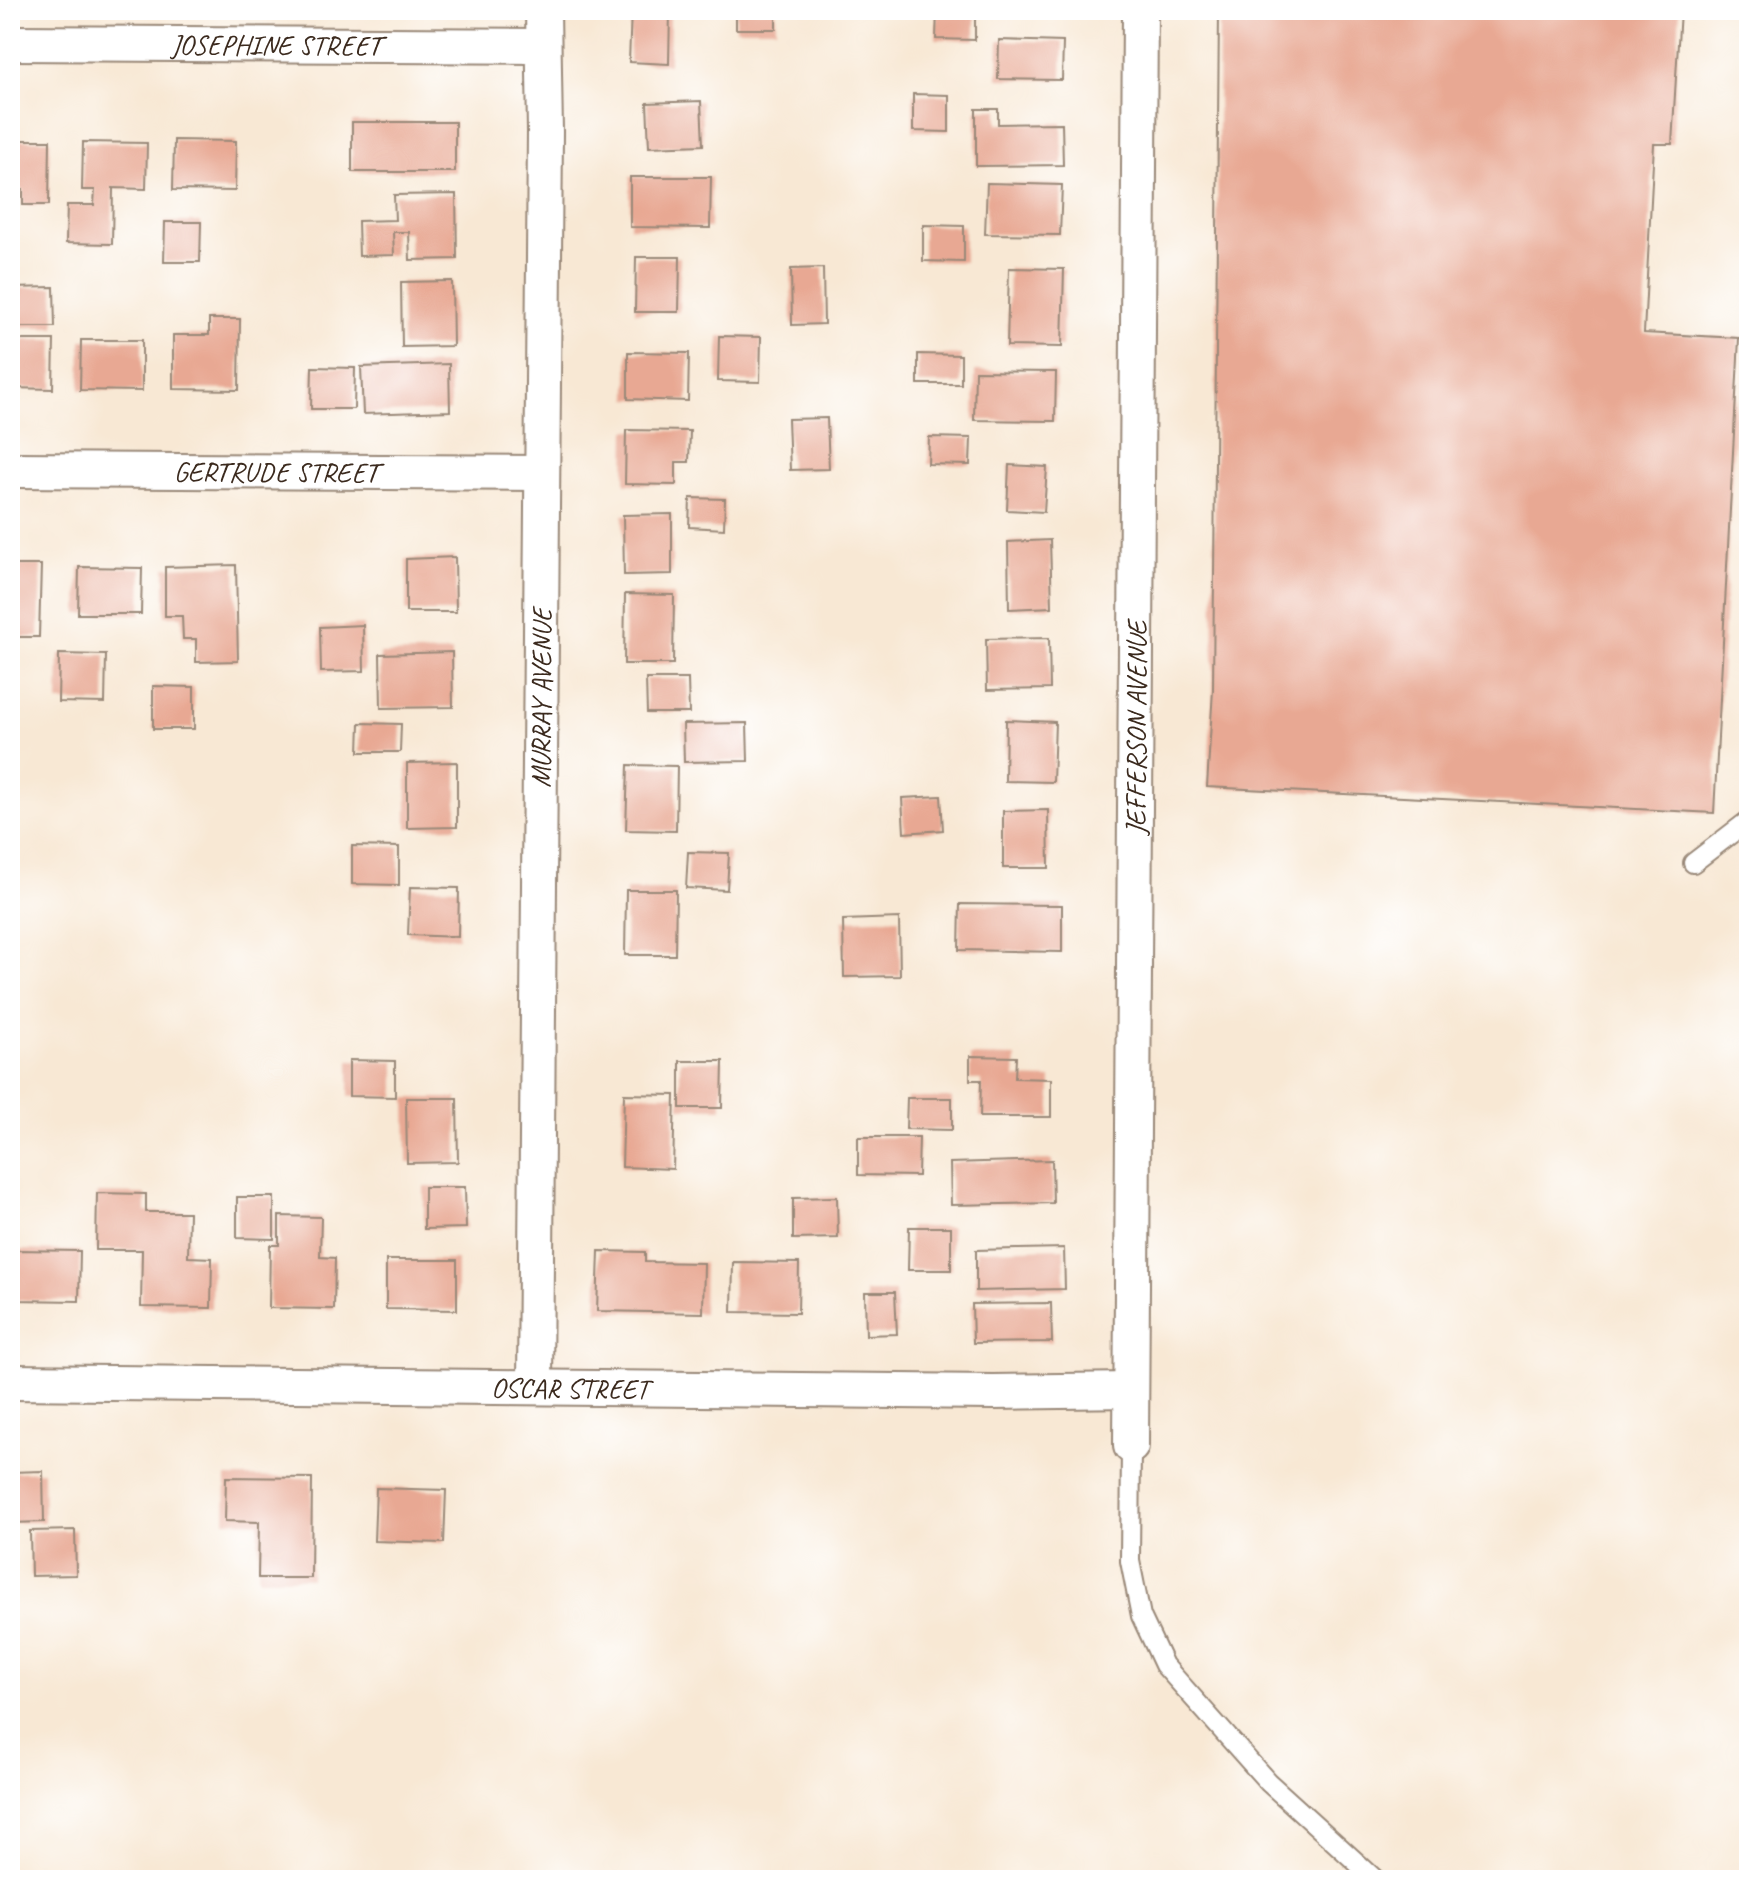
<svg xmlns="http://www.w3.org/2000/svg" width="1759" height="1890" font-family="Caveat,sans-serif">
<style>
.building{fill:#e8a893}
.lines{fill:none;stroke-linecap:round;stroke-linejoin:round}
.service-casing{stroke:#9a8979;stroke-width:22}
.minor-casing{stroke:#9a8979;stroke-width:38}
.service{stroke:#fff;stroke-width:18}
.minor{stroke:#fff;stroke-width:34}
.labels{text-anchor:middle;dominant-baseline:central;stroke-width:6;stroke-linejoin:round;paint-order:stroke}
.street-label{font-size:28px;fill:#3b2a1e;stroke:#fff}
</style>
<rect width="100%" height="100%" fill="#fff"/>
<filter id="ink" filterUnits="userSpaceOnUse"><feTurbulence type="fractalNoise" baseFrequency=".0125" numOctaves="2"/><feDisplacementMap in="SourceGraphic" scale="16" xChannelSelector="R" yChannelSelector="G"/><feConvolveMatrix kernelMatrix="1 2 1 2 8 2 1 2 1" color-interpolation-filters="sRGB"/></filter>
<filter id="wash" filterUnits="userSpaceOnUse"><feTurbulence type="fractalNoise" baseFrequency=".006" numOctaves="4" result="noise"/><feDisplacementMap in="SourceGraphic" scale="32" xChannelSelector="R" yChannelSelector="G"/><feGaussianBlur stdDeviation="1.8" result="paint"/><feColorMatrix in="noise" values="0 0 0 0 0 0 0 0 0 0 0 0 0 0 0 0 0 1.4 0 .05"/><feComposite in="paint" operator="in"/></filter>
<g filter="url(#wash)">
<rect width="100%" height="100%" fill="#f8e8d4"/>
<g id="blocks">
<g class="building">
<path d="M631,10H670L669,64L629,62Z"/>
<rect x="736" y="10" width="40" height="19"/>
<path d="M937,10H975V40L936,39Z"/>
<path d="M1219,10H1680L1672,144H1654L1644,333L1739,338L1714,813L1207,787L1213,690Z"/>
<path d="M999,40L1063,42L1062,80L998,79Z"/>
<path d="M913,94L949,95V132L913,131Z"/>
<path d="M701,101L703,145L649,147L647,103Z"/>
<path d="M976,109H998V124L1062,123L1063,165L976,166Z"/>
<rect x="352" y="122" width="103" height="50"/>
<path d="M10,140H50L49,205H23V190H10Z"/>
<path d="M174,140L236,141L235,191L173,190Z"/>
<path d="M83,142L147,143L146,189L113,188L112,244L66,243L67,205H94L95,190H82Z"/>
<path d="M630,177H711L710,228L630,227Z"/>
<path d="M987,183L1062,185L1060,235L985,234Z"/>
<path d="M456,194L457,259L410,260L409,232H393L394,255L359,256L358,221L395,220L394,195Z"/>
<path d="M165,222H201L200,262H164Z"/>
<path d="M923,225L964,226V262L923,261Z"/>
<path d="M636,257H680L679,312H635Z"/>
<path d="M823,268L824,324L792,325L791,269Z"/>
<path d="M1009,268L1064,269L1062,347L1007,346Z"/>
<path d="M452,281L453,346L402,347L401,282Z"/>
<path d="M54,287L55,327H10V288Z"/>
<path d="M209,319H240L239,390L173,389V335H209Z"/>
<path d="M719,336L761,337L760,382L718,381Z"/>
<path d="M10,340H54L53,389L10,388Z"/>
<path d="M81,340H142V391L80,390Z"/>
<path d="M628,352L689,353L688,401L628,399Z"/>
<path d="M918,354L961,355V384H918Z"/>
<path d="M449,364L450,411L363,414L361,367Z"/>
<path d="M312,367L355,368L354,409H311Z"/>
<path d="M975,371L1056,372L1055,421L974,420Z"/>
<path d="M827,418L829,469L790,470L788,419Z"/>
<path d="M626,430L690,431L689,462H676V485L625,484Z"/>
<path d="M929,437L971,438L970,465L928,464Z"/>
<path d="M1009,465L1047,467L1044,512L1007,510Z"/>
<path d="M690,498L725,499L724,529L689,527Z"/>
<path d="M672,514V574L624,575L623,515Z"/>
<path d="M1050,540L1052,607L1009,609L1008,542Z"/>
<path d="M455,557L456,612H406V559Z"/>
<path d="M10,565H41L39,637H10Z"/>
<path d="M236,565L238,661L196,662V639H183L182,616H165V567Z"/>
<path d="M79,567L142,568L141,614H78Z"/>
<path d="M625,594L674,595L673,664H624Z"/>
<path d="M363,625L364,671L321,672L320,627Z"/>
<path d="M1049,638L1050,689L987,690L986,639Z"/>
<path d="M452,652L453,707L381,708L380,654Z"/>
<path d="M59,654L106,655L105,703L58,702Z"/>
<path d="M646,679H688L689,713H647Z"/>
<path d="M153,686L194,687V729H153Z"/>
<path d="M1006,720L1055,722L1053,782L1005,781Z"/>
<path d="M360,723L401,724L400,752H359Z"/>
<path d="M747,723L748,761L684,762L683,724Z"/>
<path d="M457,762V827L407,828V763Z"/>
<path d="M628,765L677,766L676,831L626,830Z"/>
<path d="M941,796L943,830L904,833L902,798Z"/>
<path d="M1048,810L1049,868H1003V811Z"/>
<path d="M352,846L399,847V885L352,884Z"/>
<path d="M688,852L729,853L727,890L686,888Z"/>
<path d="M410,887L459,888L458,937L408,935Z"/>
<path d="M626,890H676L675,955H625Z"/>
<path d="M960,904L1062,905V952L959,950Z"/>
<path d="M899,918L900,976L844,977L843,920Z"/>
<path d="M970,1056L1016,1057L1015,1078L1051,1079V1117H980L981,1080H970Z"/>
<path d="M349,1060L395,1061V1097L349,1096Z"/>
<path d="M680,1061H723L722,1108H680Z"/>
<path d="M624,1094L675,1095L673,1169L622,1167Z"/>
<path d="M406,1098H457L458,1162L407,1163Z"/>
<path d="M907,1098H952V1130L906,1129Z"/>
<path d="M858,1137H919L918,1176L858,1175Z"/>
<path d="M1052,1160L1053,1203L951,1205L950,1163Z"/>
<path d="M424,1187H465L466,1228L424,1229Z"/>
<path d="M97,1193L146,1194V1212H189L188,1257L212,1258L211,1308L141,1307L142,1250H96Z"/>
<path d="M237,1197H274V1239L237,1238Z"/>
<path d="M837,1197L838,1238L793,1239V1198Z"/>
<path d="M10,1204H14L15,1246H10Z"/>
<path d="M279,1216L321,1217L320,1257L335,1258L334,1309L269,1308L270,1245H279Z"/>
<path d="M909,1227H951V1270H908Z"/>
<path d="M1064,1248L1065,1289L976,1291V1250Z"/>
<path d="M15,1250L80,1251L79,1301L14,1300Z"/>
<path d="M599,1251L645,1252V1262L704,1263L703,1313L597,1311Z"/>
<path d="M386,1260H457V1310L386,1309Z"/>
<path d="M733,1262L799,1263L798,1313L732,1312Z"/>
<path d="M865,1292H895L897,1334L866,1335Z"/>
<path d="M1051,1303L1052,1342L973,1343L972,1304Z"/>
<path d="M43,1471L44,1522L10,1523V1472Z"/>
<path d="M226,1477L312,1478L311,1578H258L259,1522L225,1521Z"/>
<path d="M376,1488L446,1490L444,1543L374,1541Z"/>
<path d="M75,1530L76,1575L31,1576L30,1531Z"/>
</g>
</g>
</g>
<g filter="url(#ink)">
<use href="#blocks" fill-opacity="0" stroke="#9a8979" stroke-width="2"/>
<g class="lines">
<g class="service-casing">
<g id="service">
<path d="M1693,863L1749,820"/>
<path d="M1131,1446L1130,1561L1141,1616L1164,1665L1268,1782L1376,1880"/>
</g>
</g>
<g class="minor-casing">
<g id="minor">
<path id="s1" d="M10,43L542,46"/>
<path id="s2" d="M10,470L542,473"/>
<path id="s3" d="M10,1382L993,1392L1131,1390"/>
<path id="s4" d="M535,1386L545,132L543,10"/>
<path id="s5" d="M1131,1446L1140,10"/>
</g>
</g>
<use href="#service" class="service"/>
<use href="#minor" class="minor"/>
</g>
</g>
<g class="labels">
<g class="street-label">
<text stroke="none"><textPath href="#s1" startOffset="266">JOSEPHINE STREET</textPath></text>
<text stroke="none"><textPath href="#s2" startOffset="266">GERTRUDE STREET</textPath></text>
<text stroke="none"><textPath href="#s4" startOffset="688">MURRAY AVENUE</textPath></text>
<text stroke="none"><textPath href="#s5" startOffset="718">JEFFERSON AVENUE</textPath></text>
<text stroke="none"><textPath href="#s3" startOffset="560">OSCAR STREET</textPath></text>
</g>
</g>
<rect width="1759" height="1890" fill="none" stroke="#fff" stroke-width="40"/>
</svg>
